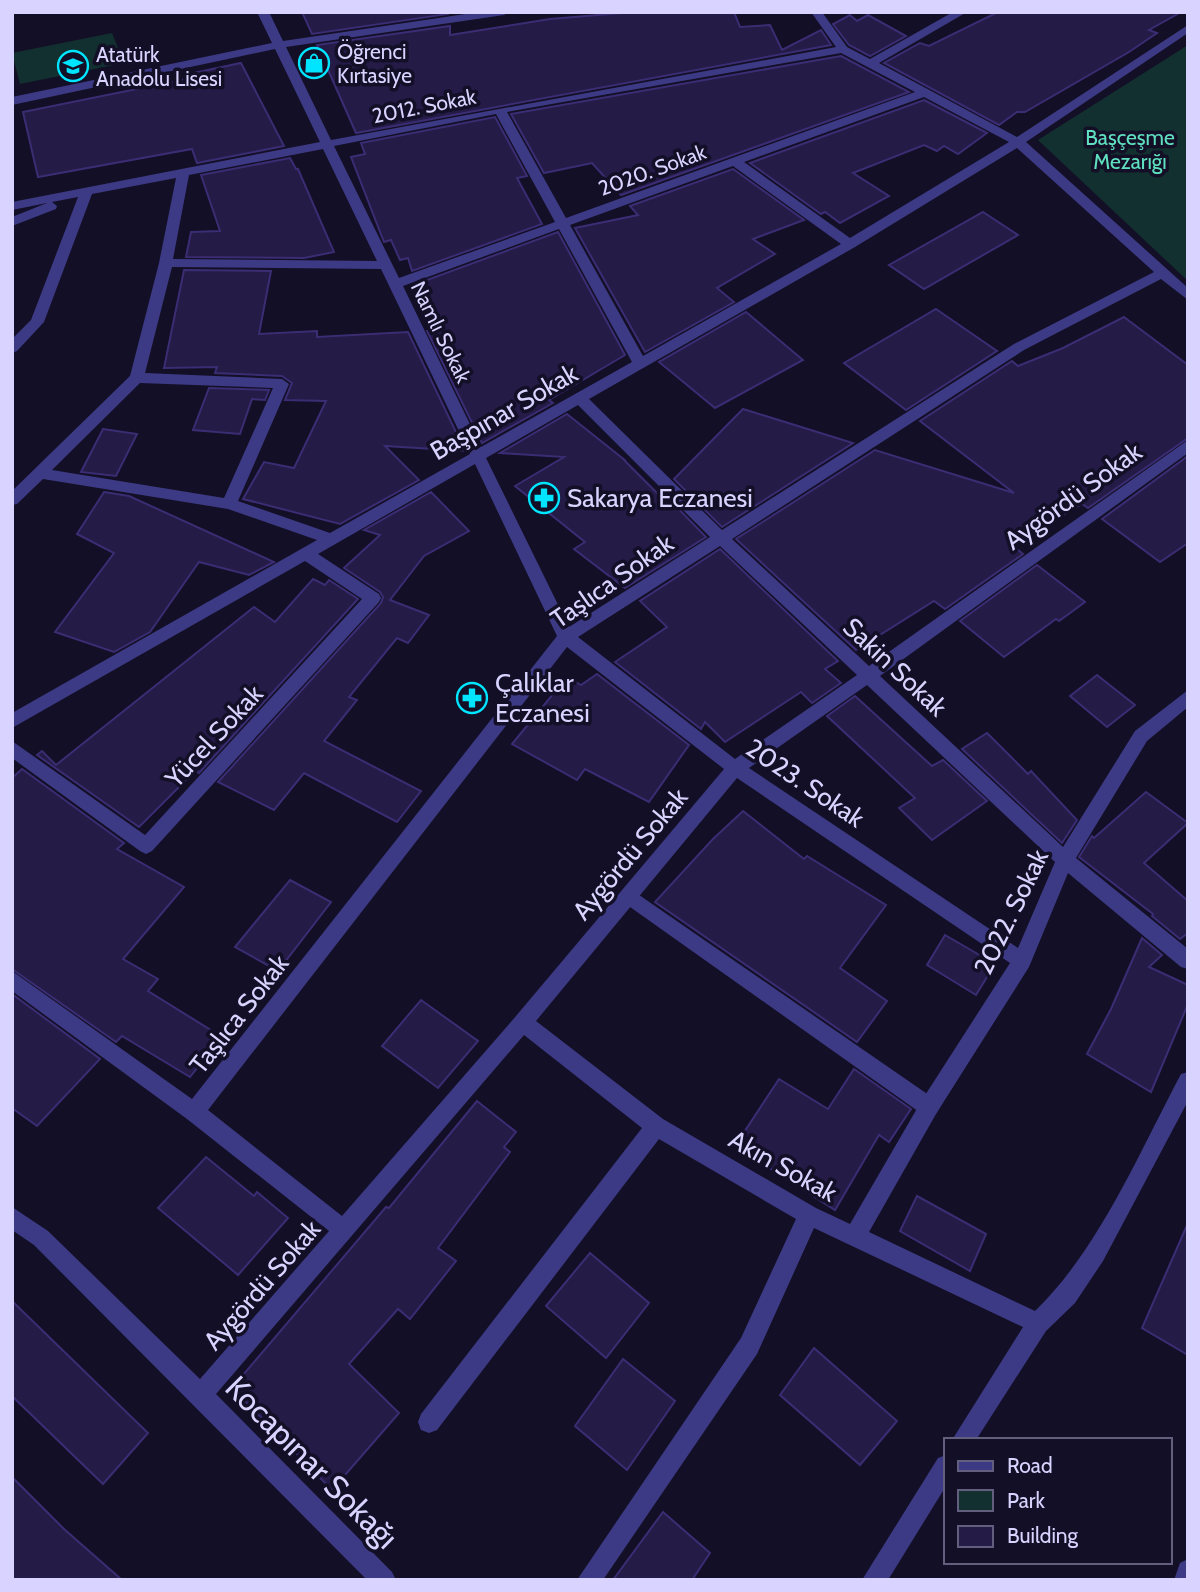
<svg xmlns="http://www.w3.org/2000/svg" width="1200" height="1592" font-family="Cabin,sans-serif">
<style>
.green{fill:#12302f}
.building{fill:#241b47;stroke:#3b2d73;stroke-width:2}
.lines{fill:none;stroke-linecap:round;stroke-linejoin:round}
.service{fill:#3d3a85;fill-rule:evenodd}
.minor{fill:#3d3a85;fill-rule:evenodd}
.labels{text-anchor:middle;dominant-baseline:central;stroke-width:7;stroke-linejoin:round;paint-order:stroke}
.far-poi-label{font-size:21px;fill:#d9d4ff;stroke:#130f26;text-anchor:start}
.far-street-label{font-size:21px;fill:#d9d4ff;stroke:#130f26}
.far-park-label{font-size:21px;fill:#5fe0c0;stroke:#130f26}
.street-label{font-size:26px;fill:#d9d4ff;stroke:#130f26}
.poi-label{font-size:26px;fill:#d9d4ff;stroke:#130f26;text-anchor:start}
.near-street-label{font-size:32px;fill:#d9d4ff;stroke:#130f26}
</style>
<rect width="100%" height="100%" fill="#130f26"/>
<g class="green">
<path d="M112,33L124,63L20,84L12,53Z"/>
<path d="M1188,45V281L1038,140Z"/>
</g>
<g class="building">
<path d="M302,12H448V14L312,34Z"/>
<path d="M634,12H734L740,27L770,25L782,50L821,30L831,45L356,133L317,45L450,26V35L550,19Z"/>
<path d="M998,12H1181L1149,30L1157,33L1129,52L1025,112H1017L999,125L884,63L920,43L929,46Z"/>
<path d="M850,15L857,21L868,15L906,36L870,56L849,45L833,24Z"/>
<path d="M841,56L909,92L621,195L592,163L544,173L511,114Z"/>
<path d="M241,63L284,146L197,163L192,149L38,177L23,112L191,78L189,74Z"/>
<path d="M924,100L987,133L958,154L944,146L937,151L924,145L853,173L889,196L840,223L825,212L821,214L750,163Z"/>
<path d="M495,117L527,176L517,178L542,224L412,271L408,258L400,260L391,240L384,242L351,157L365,154L361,143Z"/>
<path d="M290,158L296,169H298L334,252L304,258L186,257L191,232L220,231L201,175Z"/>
<path d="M733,169L804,220L753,239L775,254L717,288L734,302L645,352L575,228L638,215L630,206Z"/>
<path d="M983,212L1018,235L924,289L889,265Z"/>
<path d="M558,232L625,355L549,400L553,403L482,443L427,331L431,330L416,284Z"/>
<path d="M184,270L271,271L259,334L317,331V337L408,332L465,451L385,446L419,480L340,524L243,499L264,462L294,468L326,401L285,400L292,383L282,376L215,373L217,367L164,368Z"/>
<path d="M936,309L997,351L906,410L844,363Z"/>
<path d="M746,312L803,360L715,408L659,362Z"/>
<path d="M1124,317L1188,365V438L1088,508L1082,504L1012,545L1023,554L945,609L934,601L856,650L736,539L875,450L1014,493L920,421L1012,361L1018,366L1063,348Z"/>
<path d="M209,388L269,390L265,400L252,399L240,434L193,430Z"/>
<path d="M743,409L853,443L722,527L674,479Z"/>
<path d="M567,414L626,461L624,460L659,495L662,492L706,537L625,588L574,549L585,542L515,486L564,457L500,453Z"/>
<path d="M103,429L137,434L116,476L81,472Z"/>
<path d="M1188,456V543L1160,562L1102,519Z"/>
<path d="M104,492L129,496L274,562L249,575L199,562L150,632L114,652L55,632L114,553L77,534Z"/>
<path d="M431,492L469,531L424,556L390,600L429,615L408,643L397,638L349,697L357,700L324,741L421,791L397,822L304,773L274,810L218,782L381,603L383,597L380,592L344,568L380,535L364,530Z"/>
<path d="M720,549L838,661L825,669L841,683L812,703L801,692L725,742L705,722L701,729L615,662L667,627L640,601Z"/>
<path d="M1037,565L1085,602L1059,621L1056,619L1004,657L960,621Z"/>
<path d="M313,579L325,585L329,580L358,599L199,773L195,771L139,827L37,755L42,751L56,765L254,607L275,622Z"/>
<path d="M597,674L689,745L649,802L585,769L577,780L512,744L567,677L581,685Z"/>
<path d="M1097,675L1135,705L1107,727L1070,696Z"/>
<path d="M855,696L932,766L943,760L987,801L932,840L899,808L915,798L827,716Z"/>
<path d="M987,733L1028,774L1031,771L1077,820L1062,843L962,749Z"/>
<path d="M22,769L124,843L117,849L184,887L123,959L158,979L148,991L222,1037L190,1077L122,1036L116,1042L12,969V778Z"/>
<path d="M1146,792L1188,823L1144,863L1188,901V933L1180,939L1152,916L1153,914L1079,857L1092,836L1094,838Z"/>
<path d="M743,811L804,859L807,856L886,905L840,968L887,1001L857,1042L655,902L713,839Z"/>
<path d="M290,880L331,902L278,971L235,947Z"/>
<path d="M945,935L995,964L976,995L927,965Z"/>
<path d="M1142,938L1162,955L1149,967L1188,985V1004L1151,1092L1087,1054L1111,1009Z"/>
<path d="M12,994L100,1059L37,1126L12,1108Z"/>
<path d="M421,1000L478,1041L438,1088L382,1046Z"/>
<path d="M854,1069L911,1109L889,1142L879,1135L835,1210L735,1146L779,1079L828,1109Z"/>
<path d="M477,1101L516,1132L504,1147L510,1152L438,1248L456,1261L410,1319L398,1309L349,1364L399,1413L332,1490L232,1388L386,1207L389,1208Z"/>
<path d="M206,1157L254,1196L257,1192L288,1218L238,1275L158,1208Z"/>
<path d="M917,1196L986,1234L970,1271L900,1231Z"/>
<path d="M1188,1223V1355L1142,1328Z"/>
<path d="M590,1253L649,1303L606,1358L546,1306Z"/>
<path d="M12,1301L148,1433L103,1484L12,1396Z"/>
<path d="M814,1348L897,1421L860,1465L780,1395Z"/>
<path d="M623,1359L675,1401L627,1470L575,1426Z"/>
<path d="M12,1477L64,1529L122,1580H12Z"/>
<path d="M663,1512L710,1553L692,1580H613Z"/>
</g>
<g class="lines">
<path class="service" d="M629,888L936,1100L939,1107L936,1114L929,1117L922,1114L623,902L620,896L623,890Z"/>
<g class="minor">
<path d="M257,12H269L283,41L479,12H509L504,15L286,47L331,140L836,47L811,12H822L847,47L870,59L953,12H967L879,63L1017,137L1188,25V33L1026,142L1188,288V300L1161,279L1024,350L732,539L869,666L1188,440V453L880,676L1063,847L1135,731L1188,690V707L1147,741L1076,858L1188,949V969L1181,967L1068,873L1029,967L936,1114L869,1232L1035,1311C1099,1249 1139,1153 1181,1074L1188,1072V1101L1103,1261L1075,1303L1046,1331L976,1440H952L1023,1327L814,1228L757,1354L603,1580H577L741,1338L796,1219L659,1139L437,1430L429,1433L421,1430L418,1422L421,1414L642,1128L524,1035L216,1394L392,1572L396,1580H367L34,1245L12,1230V1207L48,1231L200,1379L329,1231L187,1119L12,991V971L192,1099L557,636L475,464L318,554L379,594L381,598L379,602L152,851L146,854L140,851L12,758V741L145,835L362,599L305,561L12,728V713L317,540L228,509L43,479L17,504L12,505V491L130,376L159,263L176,178L92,194L44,322L17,351L12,353V339L31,320L78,197L52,202L57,206L56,209L12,226V217L47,203L12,210V202L320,142L275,49L12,105V97L272,43ZM841,53L915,92L566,218L507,112ZM924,97L1009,142L850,238L744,162ZM496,114L555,222L399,278L334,146ZM1017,148L1154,272L1014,344L722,530L589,399L855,247ZM323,149L377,261L173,259L189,175ZM733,166L841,244L643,356L570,225ZM559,229L632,362L481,447L403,286ZM172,267L381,269L470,454L330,533L238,501L289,384L282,379L145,373ZM140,383L273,388L224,498L52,470ZM578,405L710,537L569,627L486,458ZM720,546L857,675L735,759L578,637ZM567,647L724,769L516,1016L342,1216L208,1110ZM867,685L1055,862L1018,948L749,768ZM737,778L1010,963L922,1100L850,1224L816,1208L663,1119L536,1021Z"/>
<path d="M946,1455V1486L888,1580H862L938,1458Z"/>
<path d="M1188,1559V1580H1174L1180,1563Z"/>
</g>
</g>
<defs>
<g id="shop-ring" transform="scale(1.575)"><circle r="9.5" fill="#130f26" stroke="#00e5ff" stroke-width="1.5"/><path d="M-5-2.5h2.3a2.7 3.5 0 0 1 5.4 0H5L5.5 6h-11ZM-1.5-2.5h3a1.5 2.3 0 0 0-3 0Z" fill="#00e5ff"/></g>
<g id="school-ring" transform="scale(1.575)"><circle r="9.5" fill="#130f26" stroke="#00e5ff" stroke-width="1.5"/><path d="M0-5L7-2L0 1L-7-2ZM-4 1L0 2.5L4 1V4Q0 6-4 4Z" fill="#00e5ff"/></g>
<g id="pharmacy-ring" transform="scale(1.575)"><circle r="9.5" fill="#130f26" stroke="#00e5ff" stroke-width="1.5"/><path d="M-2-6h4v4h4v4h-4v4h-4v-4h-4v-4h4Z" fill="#00e5ff"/></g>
</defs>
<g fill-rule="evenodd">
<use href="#shop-ring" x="314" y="63"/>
<use href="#school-ring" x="73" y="66"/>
<use href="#pharmacy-ring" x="544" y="498"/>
<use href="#pharmacy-ring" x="472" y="698"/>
</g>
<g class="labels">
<g class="far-poi-label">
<text x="337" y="51">Öğrenci<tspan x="337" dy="24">Kırtasiye</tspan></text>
<text x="96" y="54">Atatürk<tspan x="96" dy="24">Anadolu Lisesi</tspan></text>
</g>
<g class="far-street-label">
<text transform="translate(424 106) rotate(-11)">2012. Sokak</text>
<text transform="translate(652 170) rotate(-20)">2020. Sokak</text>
<text transform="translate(441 332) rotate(64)">Namlı Sokak</text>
</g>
<g class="far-park-label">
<text x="1130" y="137">Başçeşme<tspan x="1130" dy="24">Mezarığı</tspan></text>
</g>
<g class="street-label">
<text transform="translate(504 412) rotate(-30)">Başpınar Sokak</text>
<text transform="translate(1073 496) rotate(-36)">Aygördü Sokak</text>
<text transform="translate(612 581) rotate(-35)">Taşlıca Sokak</text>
<text transform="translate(895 667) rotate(43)">Sakin Sokak</text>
<text transform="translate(214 736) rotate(-47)">Yücel Sokak</text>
<text transform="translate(805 783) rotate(34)">2023. Sokak</text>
<text transform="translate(630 854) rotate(-50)">Aygördü Sokak</text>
<text transform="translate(1011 912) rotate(-64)">2022. Sokak</text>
<text transform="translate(239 1014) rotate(-52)">Taşlıca Sokak</text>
<text transform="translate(783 1166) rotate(29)">Akın Sokak</text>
<text transform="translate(262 1285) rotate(-49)">Aygördü Sokak</text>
</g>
<g class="poi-label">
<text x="567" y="498">Sakarya Eczanesi</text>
<text x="495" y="683">Çalıklar<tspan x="495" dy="30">Eczanesi</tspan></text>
</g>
<g class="near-street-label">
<text transform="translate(312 1462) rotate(45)">Kocapınar Sokağı</text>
</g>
</g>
<rect width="1200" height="1592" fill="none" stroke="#d9d4ff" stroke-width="28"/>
<rect x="944" y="1438" width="228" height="126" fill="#130f26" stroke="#625e7d" stroke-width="2"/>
<rect x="958" y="1461" width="35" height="10" fill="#3d3a85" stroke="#625e7d" stroke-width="2"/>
<text x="1007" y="1473" font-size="21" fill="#d9d4ff">Road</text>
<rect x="958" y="1490" width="35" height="21" fill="#12302f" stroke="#625e7d" stroke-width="2"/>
<text x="1007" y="1508" font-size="21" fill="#d9d4ff">Park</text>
<rect x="958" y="1526" width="35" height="21" fill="#241b47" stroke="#625e7d" stroke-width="2"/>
<text x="1007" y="1543" font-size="21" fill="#d9d4ff">Building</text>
</svg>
